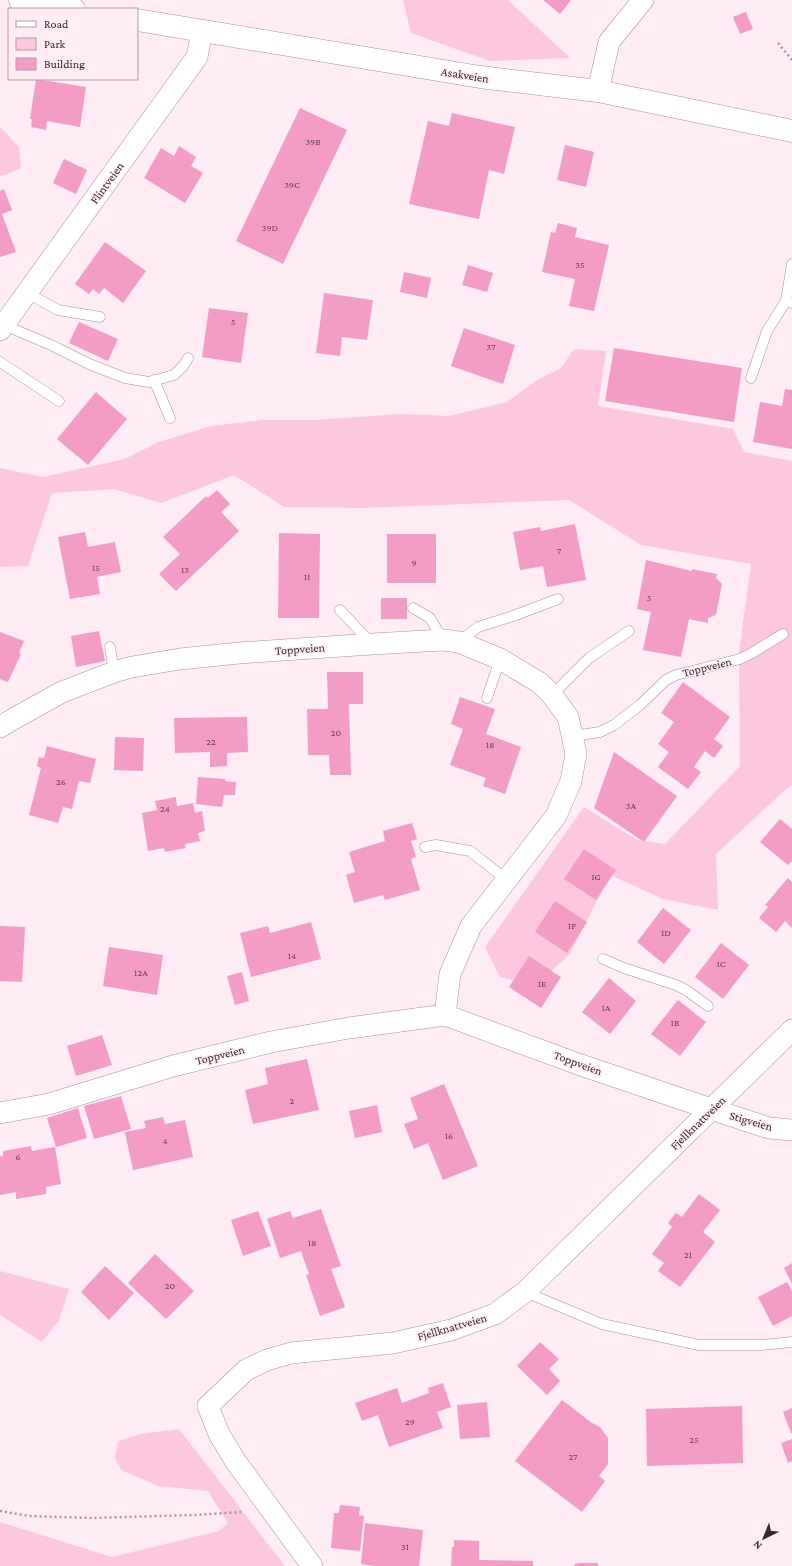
<svg xmlns="http://www.w3.org/2000/svg" width="792" height="1566" font-family="'Crimson Pro',serif">
<style>
.green{fill:#fdc8df}
.building{fill:#f39cc6}
.lines{fill:none;stroke-linecap:round;stroke-linejoin:round}
.lane-casing{stroke:#ab8f9b;stroke-width:11}
.street-casing{stroke:#ab8f9b;stroke-width:22}
.secondary-casing{stroke:#ab8f9b;stroke-width:23}
.path{stroke:#a6969d;stroke-width:2.5;stroke-dasharray:2 3;stroke-linecap:butt}
.lane{stroke:#fff;stroke-width:10}
.street{stroke:#fff;stroke-width:21}
.secondary{stroke:#fff;stroke-width:22}
.labels{text-anchor:middle;dominant-baseline:central;stroke-width:3;stroke-linejoin:round;paint-order:stroke}
.number-label{font-size:10px;fill:#644654}
.street-label{font-size:12px;fill:#34292e;stroke:#ffecf4}
</style>
<rect width="100%" height="100%" fill="#ffecf4"/>
<g class="green">
<path d="M403,0H508L570,58L490,61L411,33Z"/>
<path d="M0,127L19,147L21,168L5,175L0,176Z"/>
<path d="M574,349L606,351L598,406L733,429L744,452L792,461V785L786,789L716,854L718,910L663,899L610,875L570,954L535,986L500,977L485,947L584,807L637,840L665,844L740,766L739,652L751,564L641,545L569,500L363,508L284,507L234,475L161,503L114,489L52,493L28,566L0,567V468L43,477L125,459L159,442L211,426L262,420H313L402,414L449,416L507,402L537,380L561,368Z"/>
<path d="M0,1271L69,1289L59,1320L42,1342L0,1315Z"/>
<path d="M179,1429L285,1566H0V1522L112,1557L219,1531L228,1523L208,1491L158,1486L121,1470L115,1458L118,1441L141,1434Z"/>
</g>
<g class="building">
<path d="M543,0H571L560,14Z"/>
<path d="M746,12L753,29L740,34L733,17Z"/>
<path d="M36,79L86,87L80,127L47,121L46,130L31,127L32,119H30Z"/>
<path d="M300,108L347,130L283,264L236,241Z"/>
<path d="M452,113L515,127L504,174L489,170L479,219L409,204L428,121L449,126Z"/>
<path d="M565,145L594,152L586,187L557,180Z"/>
<path d="M179,146L196,157L191,166L203,173L185,203L144,178L161,148L174,156Z"/>
<path d="M64,159L87,170L76,194L53,183Z"/>
<path d="M4,189L12,210L2,214L16,252L0,257V191Z"/>
<path d="M558,223L577,228L575,237L609,245L594,311L569,306L575,279L542,272L551,232L555,233Z"/>
<path d="M105,242L146,271L123,303L104,288L99,294L93,289L89,294L75,284Z"/>
<path d="M468,265L493,273L487,292L462,285Z"/>
<path d="M404,272L431,278L427,298L400,292Z"/>
<path d="M324,293L373,300L367,340L342,337L340,356L316,353Z"/>
<path d="M209,308L248,313L241,363L202,357Z"/>
<path d="M79,322L118,339L108,361L69,343Z"/>
<path d="M464,328L515,345L503,384L451,366Z"/>
<path d="M614,348L742,368L734,422L605,401Z"/>
<path d="M785,389L792,390V449L753,442L760,402L782,406Z"/>
<path d="M96,392L127,419L88,465L57,439Z"/>
<path d="M217,490L230,504L221,512L239,531L176,591L159,574L180,554L163,537L206,496L208,498Z"/>
<path d="M575,524L586,580L547,587L543,566L520,570L513,532L540,527L541,531Z"/>
<path d="M85,532L88,547L115,542L121,572L97,577L100,594L70,599L58,537Z"/>
<path d="M279,533L320,534L319,618H278Z"/>
<rect x="387" y="534" width="49" height="49"/>
<path d="M646,560L692,571V569L717,574L716,578L722,584L716,615L708,618V623L689,619L681,657L643,650L651,612L637,609Z"/>
<rect x="381" y="598" width="26" height="21"/>
<path d="M99,631L105,661L76,667L71,636Z"/>
<path d="M0,632L24,641L19,653L21,654L8,682L0,679Z"/>
<path d="M327,672H363V704H349L351,775H330L329,755H308L307,709H328Z"/>
<path d="M683,682L730,717L714,739L723,746L714,758L705,751L694,767L701,772L688,789L658,767L669,752L658,744L674,722L661,713Z"/>
<path d="M460,697L495,709L486,734L521,747L505,794L483,786L486,778L450,765L463,729L451,724Z"/>
<path d="M247,717L248,752L227,753V766L210,767V752L175,753L174,718Z"/>
<path d="M115,737L144,738L143,771L114,770Z"/>
<path d="M47,746L96,759L90,783L79,781L72,809L63,807L58,823L29,815L41,768L37,766L39,757L44,758Z"/>
<path d="M614,752L677,796L644,842L594,808Z"/>
<path d="M198,777L225,779V781L236,782L235,795H224L222,807L196,804Z"/>
<path d="M176,797L177,806L193,803L195,813L202,811L205,831L198,833L200,841L185,844L186,848L165,852L164,848L148,851L142,813L157,810L155,801Z"/>
<path d="M780,819L792,829V861L788,865L760,842Z"/>
<path d="M412,823L417,839L411,841L416,857L411,859L420,890L385,900L383,895L354,903L346,875L355,872L349,852L385,841L383,831Z"/>
<path d="M584,849L616,870L596,900L564,879Z"/>
<path d="M788,878L792,882V928L785,921L776,932L759,918L768,907L765,905Z"/>
<path d="M555,901L587,922L567,953L535,932Z"/>
<path d="M663,908L691,930L664,964L637,942Z"/>
<path d="M311,922L321,959L251,977L240,933L268,926L270,933Z"/>
<path d="M0,926L25,927L22,982L0,981Z"/>
<path d="M721,943L749,965L723,999L695,977Z"/>
<path d="M109,947L163,955L157,995L103,986Z"/>
<path d="M529,956L561,977L541,1008L509,987Z"/>
<path d="M242,972L249,1001L235,1005L227,976Z"/>
<path d="M609,978L636,1001L610,1034L582,1012Z"/>
<path d="M678,1000L706,1022L680,1056L651,1034Z"/>
<path d="M102,1035L112,1065L76,1076L67,1046Z"/>
<path d="M307,1059L319,1110L253,1124L245,1090L268,1084L265,1068Z"/>
<path d="M444,1084L478,1166L443,1180L428,1143L414,1149L404,1124L418,1119L410,1098Z"/>
<path d="M121,1096L131,1129L94,1139L84,1106Z"/>
<path d="M377,1105L382,1132L355,1138L349,1111Z"/>
<path d="M78,1108L87,1138L56,1147L47,1118Z"/>
<path d="M163,1117L165,1124L185,1120L193,1157L133,1170L125,1132L146,1128L144,1121Z"/>
<path d="M31,1146L32,1151L55,1147L61,1184L46,1187V1194L16,1199V1192L0,1195V1156H3V1151Z"/>
<path d="M699,1194L720,1210L703,1232L715,1242L680,1287L658,1271L664,1263L652,1254L672,1227L668,1223L676,1213L682,1217Z"/>
<path d="M321,1209L341,1266L331,1269L345,1307L320,1316L306,1275L309,1274L301,1251L280,1258L267,1219L290,1211L293,1218Z"/>
<path d="M258,1211L271,1246L243,1256L231,1220Z"/>
<path d="M155,1254L194,1291L166,1319L128,1283Z"/>
<path d="M792,1263V1284L784,1268Z"/>
<path d="M105,1266L134,1293L109,1320L81,1292Z"/>
<path d="M787,1282L792,1291V1316L773,1326L758,1297Z"/>
<path d="M540,1342L559,1359L549,1369L560,1381L547,1395L517,1366Z"/>
<path d="M443,1383L451,1407L437,1412L443,1428L389,1447L378,1415L362,1421L355,1403L397,1388L402,1403L429,1393L428,1388Z"/>
<path d="M562,1400L592,1423L600,1427L608,1438V1464L599,1476L605,1481L582,1512L515,1461Z"/>
<path d="M487,1402L490,1437L460,1439L457,1405Z"/>
<path d="M742,1406L743,1463L647,1466L646,1409Z"/>
<path d="M792,1408V1435L783,1412Z"/>
<path d="M792,1439V1461L788,1463L781,1443Z"/>
<path d="M340,1505L360,1507L359,1515L364,1516L360,1551L331,1548L334,1513H339Z"/>
<path d="M365,1523L423,1530L419,1566H375L361,1564Z"/>
<path d="M454,1540L479,1541V1560L533,1561V1566H451L452,1547H454Z"/>
<path d="M579,1563H598V1566H574L575,1564Z"/>
</g>
<g class="lines">
<g class="lane-casing">
<g id="lane">
<path d="M792,264L786,301L792,303"/>
<path d="M27,293L58,310L100,317"/>
<path d="M4,325L51,345L89,364L125,378L149,382L174,375L184,365L188,358"/>
<path d="M0,362L59,401"/>
<path d="M751,378L767,331L786,301"/>
<path d="M154,380L170,418"/>
<path d="M413,608L430,618L443,640"/>
<path d="M340,610L372,644"/>
<path d="M459,642L478,627L513,616L558,599"/>
<path d="M110,647L114,672"/>
<path d="M552,695L589,658L629,631"/>
<path d="M487,698L500,659"/>
<path d="M573,736L600,732L614,725L640,705L666,680L676,675L740,659L752,653L783,634"/>
<path d="M425,847L436,845L470,851L507,880"/>
<path d="M603,959L624,968L676,985L686,990L708,1006"/>
<path d="M525,1292L602,1324L699,1345H761L792,1342"/>
</g>
</g>
<g class="street-casing">
<g id="street">
<path d="M598,91L609,42L643,0"/>
<path d="M0,330L197,57L202,31"/>
<path d="M0,727L15,718L62,692L114,672L132,667L180,659L239,653L372,644L443,640L459,642L500,659L540,683L552,695L568,717L576,754L571,781L556,816L471,926L450,974L445,1015"/>
<path d="M0,1113L49,1104L173,1066L271,1042L349,1028L445,1015L578,1064L711,1109L769,1128L792,1130"/>
<path d="M312,1566L236,1462L219,1434L208,1406L246,1370L267,1360L291,1353L393,1343L451,1330L495,1314L525,1292L792,1030"/>
</g>
</g>
<g class="secondary-casing">
<g id="secondary">
<path d="M20,0L74,9"/>
<path d="M137,20L480,77L598,91L792,131"/>
</g>
</g>
<g class="path">
<path d="M778,43L792,60"/>
<path d="M0,1511L29,1516L91,1518L194,1515L241,1512"/>
</g>
<use href="#lane" class="lane"/>
<use href="#street" class="street"/>
<use href="#secondary" class="secondary"/>
</g>
<g class="labels">
<g class="number-label">
<text x="313" y="141">39B</text>
<text x="292" y="184">39C</text>
<text x="270" y="227">39D</text>
<text x="580" y="264">35</text>
<text x="233" y="321">5</text>
<text x="491" y="346">37</text>
<text x="559" y="550">7</text>
<text x="414" y="562">9</text>
<text x="96" y="567">15</text>
<text x="185" y="569">13</text>
<text x="307" y="576">11</text>
<text x="649" y="597">5</text>
<text x="336" y="732">20</text>
<text x="211" y="741">22</text>
<text x="490" y="744">18</text>
<text x="61" y="781">26</text>
<text x="631" y="805">3A</text>
<text x="165" y="808">24</text>
<text x="596" y="876">1G</text>
<text x="572" y="925">1F</text>
<text x="666" y="932">1D</text>
<text x="292" y="955">14</text>
<text x="721" y="963">1C</text>
<text x="141" y="972">12A</text>
<text x="542" y="983">1E</text>
<text x="606" y="1007">1A</text>
<text x="675" y="1022">1B</text>
<text x="292" y="1100">2</text>
<text x="449" y="1135">16</text>
<text x="165" y="1140">4</text>
<text x="18" y="1156">6</text>
<text x="312" y="1242">18</text>
<text x="688" y="1254">21</text>
<text x="170" y="1285">20</text>
<text x="410" y="1421">29</text>
<text x="694" y="1439">25</text>
<text x="573" y="1456">27</text>
<text x="405" y="1546">31</text>
</g>
<g class="street-label">
<text transform="translate(465 75) rotate(9)">Asakveien</text>
<text transform="translate(107 183) rotate(-54)">Flintveien</text>
<text transform="translate(300 649) rotate(-4)">Toppveien</text>
<text transform="translate(707 667) rotate(-14)">Toppveien</text>
<text transform="translate(220 1055) rotate(-14)">Toppveien</text>
<text transform="translate(578 1063) rotate(20)">Toppveien</text>
<text transform="translate(751 1121) rotate(16)">Stigveien</text>
<text transform="translate(698 1123) rotate(-44)">Fjellknattveien</text>
<text transform="translate(452 1327) rotate(-16)">Fjellknattveien</text>
</g>
</g>
<rect x="8" y="8" width="130" height="72" fill="#ffecf4" stroke="#ae9ea5"/>
<rect x="16" y="21" width="20" height="6" fill="#ffffff" stroke="#ae9ea5"/>
<text x="44" y="28" font-size="12" fill="#34292e">Road</text>
<rect x="16" y="38" width="20" height="12" fill="#fdc8df" stroke="#ae9ea5"/>
<text x="44" y="48" font-size="12" fill="#34292e">Park</text>
<rect x="16" y="58" width="20" height="12" fill="#f39cc6" stroke="#ae9ea5"/>
<text x="44" y="68" font-size="12" fill="#34292e">Building</text>
<g transform="translate(764 1538) rotate(223)" stroke="#ffecf4" stroke-width="3" paint-order="stroke">
<path d="M0-3L7 15L0 10L-7 15Z" fill="#34292e"/>
<text y="-6" font-size="11" font-weight="bold" text-anchor="middle" fill="#34292e">N</text>
</g>
</svg>
